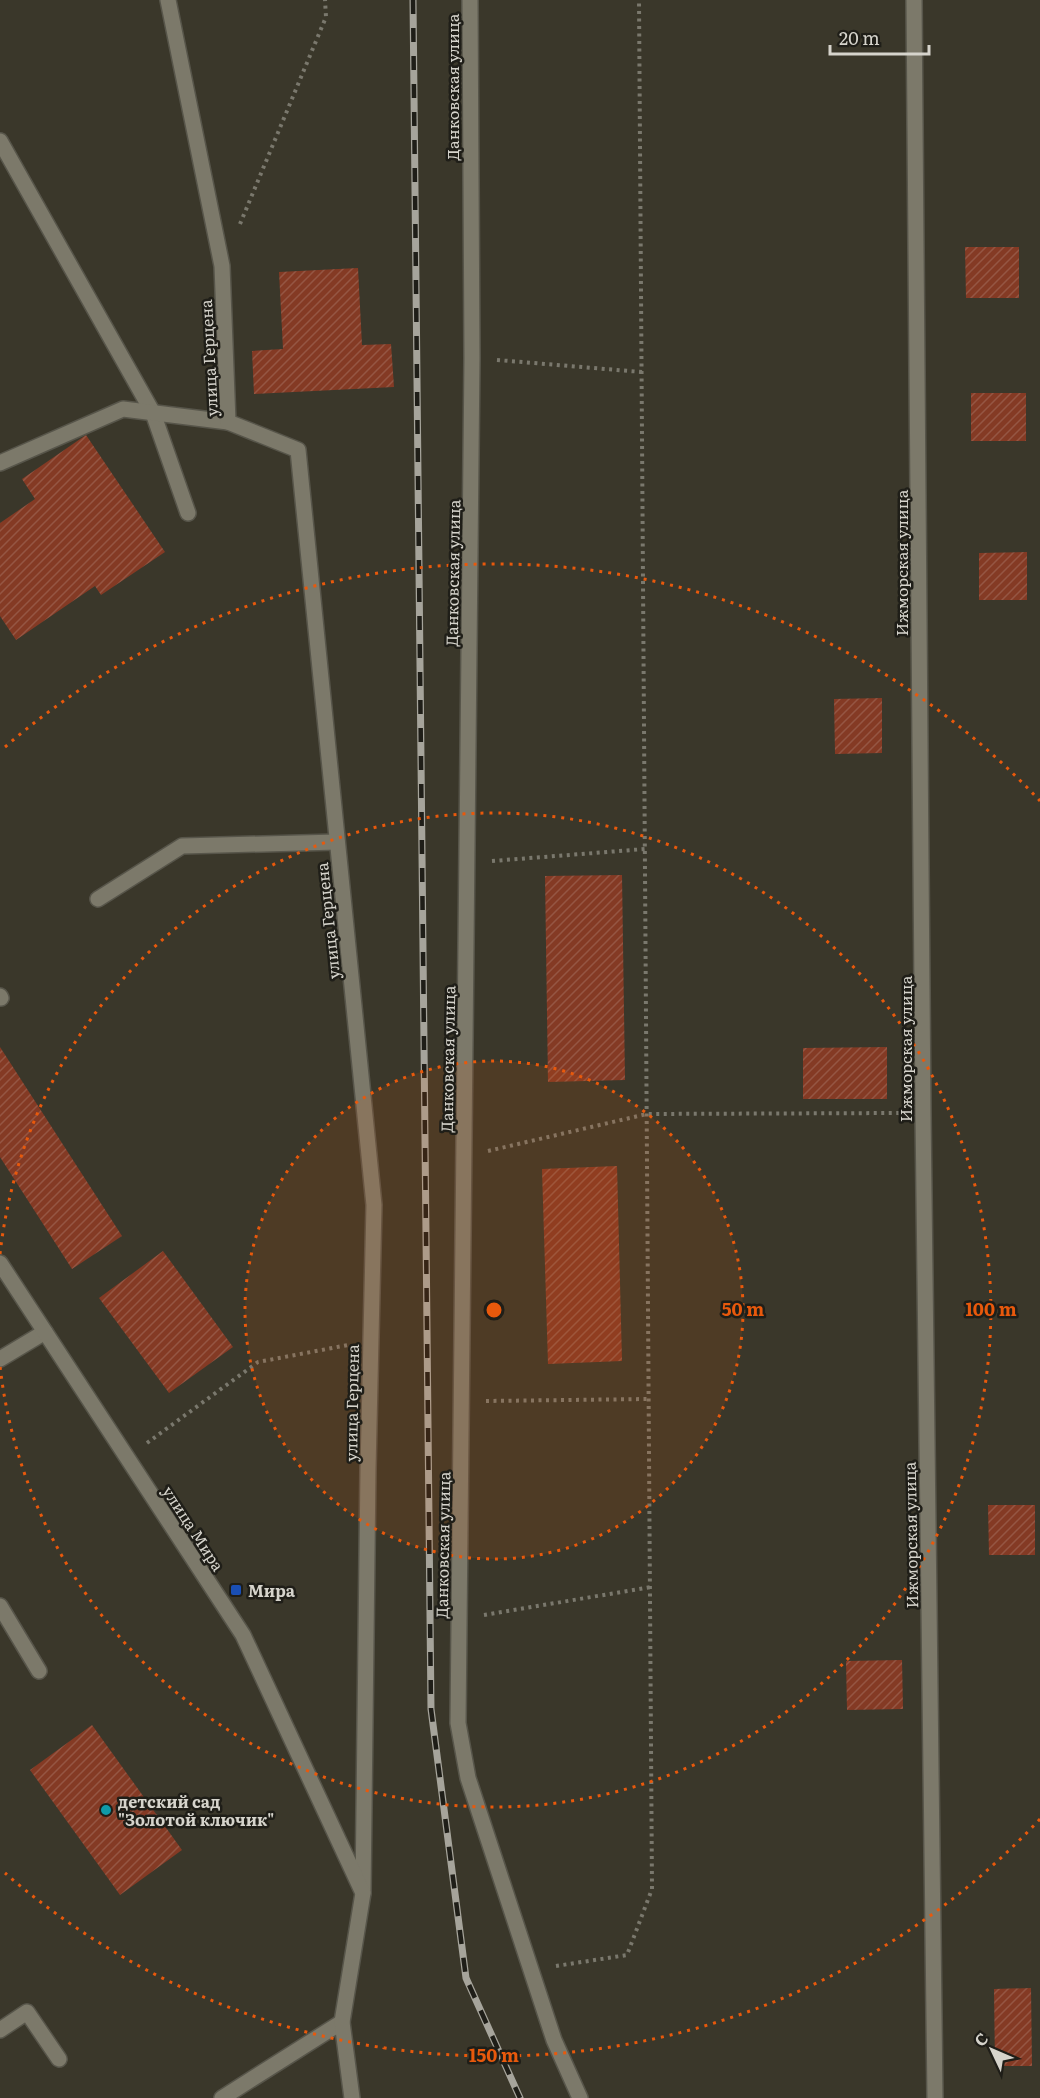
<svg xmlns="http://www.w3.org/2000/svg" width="1040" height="2098" font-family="Literata,serif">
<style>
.building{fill:url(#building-hatch)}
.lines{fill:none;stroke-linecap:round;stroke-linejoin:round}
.lane-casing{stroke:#57554a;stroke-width:18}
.street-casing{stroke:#57554a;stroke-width:18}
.secondary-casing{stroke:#57554a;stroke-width:18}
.path{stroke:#7a786d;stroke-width:4;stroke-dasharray:3 4.5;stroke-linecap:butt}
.lane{stroke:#7c796a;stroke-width:15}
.street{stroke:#7c796a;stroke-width:15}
.secondary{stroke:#7c796a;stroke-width:15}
.rail-casing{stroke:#a6a49b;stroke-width:7}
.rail{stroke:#1f1e18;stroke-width:4.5;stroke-dasharray:14;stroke-linecap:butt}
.ring{fill:none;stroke:#e8590c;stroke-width:3;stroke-dasharray:3 6}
.transit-dot{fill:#1a4fb4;stroke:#1f1e18;stroke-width:2}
.culture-dot{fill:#0f9aa8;stroke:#1f1e18;stroke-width:2}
.labels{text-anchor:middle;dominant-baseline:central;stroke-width:5;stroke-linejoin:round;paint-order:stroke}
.street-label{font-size:16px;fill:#d6d4cc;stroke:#1f1e18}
.poi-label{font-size:16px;font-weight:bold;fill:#d6d4cc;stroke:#1f1e18;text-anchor:start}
.centre{fill:#e8590c;stroke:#1f1e18;stroke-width:3}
.ring-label{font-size:18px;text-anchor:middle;font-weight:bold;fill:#e8590c;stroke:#1f1e18;stroke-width:5;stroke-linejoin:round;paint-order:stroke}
</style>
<defs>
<pattern id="building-hatch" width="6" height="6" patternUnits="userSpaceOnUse" patternTransform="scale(1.5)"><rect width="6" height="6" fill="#843a24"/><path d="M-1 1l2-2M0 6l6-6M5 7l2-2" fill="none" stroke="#955643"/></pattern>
</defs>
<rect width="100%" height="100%" fill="#3a372a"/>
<g class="building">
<path d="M965,247H1019V298H966Z"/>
<path d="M358,268L362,345L391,344L394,387L254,394L252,351L283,349L279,272Z"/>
<rect x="971" y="393" width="55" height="48"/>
<path d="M86,435L165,552L101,595L95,586L16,640L0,616V523L35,499L22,479Z"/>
<path d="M1027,552V600H979V553Z"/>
<path d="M882,698V753L835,754L834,699Z"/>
<path d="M622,875L625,1080L548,1082L545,876Z"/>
<path d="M0,1047L122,1236L72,1269L0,1157Z"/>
<path d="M887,1047V1099H803V1048Z"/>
<path d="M617,1166L622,1361L548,1364L542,1169Z"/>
<path d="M163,1251L233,1347L169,1393L99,1298Z"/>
<path d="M988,1505H1035V1555H989Z"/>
<path d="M902,1660L903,1709L847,1710L846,1661Z"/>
<path d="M92,1725L182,1850L120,1895L30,1770Z"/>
<path d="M1031,1988L1032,2066H995L994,1989Z"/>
</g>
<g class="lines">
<g class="lane-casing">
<g id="lane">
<path d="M0,141L153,413L188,513"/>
<path d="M0,463L123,409L228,422"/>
<path d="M98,899L182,846L337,842"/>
<path d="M0,996L1,998"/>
<path d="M0,1359L45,1332"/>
<path d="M0,1606L39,1671"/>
<path d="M0,2030L27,2012L59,2059"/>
</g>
</g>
<g class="street-casing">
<g id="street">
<path d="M168,0L222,266L228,422L298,450L374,1205L368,1469L363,1893"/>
<path d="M470,0L472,358L458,1723L468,1778L554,2040L580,2098"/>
<path d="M914,0L923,1113L935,2098"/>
<path d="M222,2098L342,2022"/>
</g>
</g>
<g class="secondary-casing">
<path id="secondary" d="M0,1263L243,1635L363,1893L342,2022L352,2098"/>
</g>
<g class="path">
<path d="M240,224L326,17L325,0"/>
<path d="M497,360L642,372"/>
<path d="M492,861L645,849"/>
<path d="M488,1151L647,1114L899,1113"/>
<path d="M486,1401L649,1399"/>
<path d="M147,1443L258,1362L348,1345"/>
<path d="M484,1615L651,1587"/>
<path d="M556,1966L627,1955L652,1889L639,0"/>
</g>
<use href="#lane" class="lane"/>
<use href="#street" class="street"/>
<use href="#secondary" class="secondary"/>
<g class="rail-casing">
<path id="rail" d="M413,0L431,1709L466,1978L520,2098"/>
</g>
<use href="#rail" class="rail"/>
</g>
<circle cx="494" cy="1310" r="249" fill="#e8590c" fill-opacity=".12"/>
<g class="ring">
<circle cx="494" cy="1310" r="249"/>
<path d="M0 1254A497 497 0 1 1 0 1366"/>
<path d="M1040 1819A746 746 0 0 1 5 1873M5 747A746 746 0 0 1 1040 801"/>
</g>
<rect class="transit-dot" x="230" y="1584" width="12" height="12" rx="3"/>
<circle class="culture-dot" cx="106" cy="1810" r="6"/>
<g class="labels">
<g class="street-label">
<text transform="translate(452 87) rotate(-90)">Данковская улица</text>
<text transform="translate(208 358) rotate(-93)">улица Герцена</text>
<text transform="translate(901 563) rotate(-90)">Ижморская улица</text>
<text transform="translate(452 573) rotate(-89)">Данковская улица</text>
<text transform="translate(327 921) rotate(-96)">улица Герцена</text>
<text transform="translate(905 1049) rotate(-90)">Ижморская улица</text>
<text transform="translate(447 1059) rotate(-89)">Данковская улица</text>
<text transform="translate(351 1403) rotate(-89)">улица Герцена</text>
<text transform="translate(194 1528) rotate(57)">улица Мира</text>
<text transform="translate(910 1535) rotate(-91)">Ижморская улица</text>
<text transform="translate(442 1545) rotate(-89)">Данковская улица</text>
</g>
<g class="poi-label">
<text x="248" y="1590">Мира</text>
<text x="118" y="1801">детский сад<tspan x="118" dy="18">"Золотой ключик"</tspan></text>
</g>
</g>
<circle cx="494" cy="1310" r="9" class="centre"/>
<g class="ring-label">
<text x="743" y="1316">50 m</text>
<text x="991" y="1316">100 m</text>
<text x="494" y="2062">150 m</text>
</g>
<g transform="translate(992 2050) rotate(314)" stroke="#1f1e18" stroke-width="4.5" paint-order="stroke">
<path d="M0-4.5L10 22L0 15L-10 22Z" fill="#d6d4cc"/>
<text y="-9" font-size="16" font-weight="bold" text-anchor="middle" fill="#d6d4cc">С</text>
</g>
<path d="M830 45v9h99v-9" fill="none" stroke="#d6d4cc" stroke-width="3"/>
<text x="839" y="45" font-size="18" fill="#d6d4cc" stroke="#1f1e18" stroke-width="4.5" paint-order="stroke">20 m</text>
</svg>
